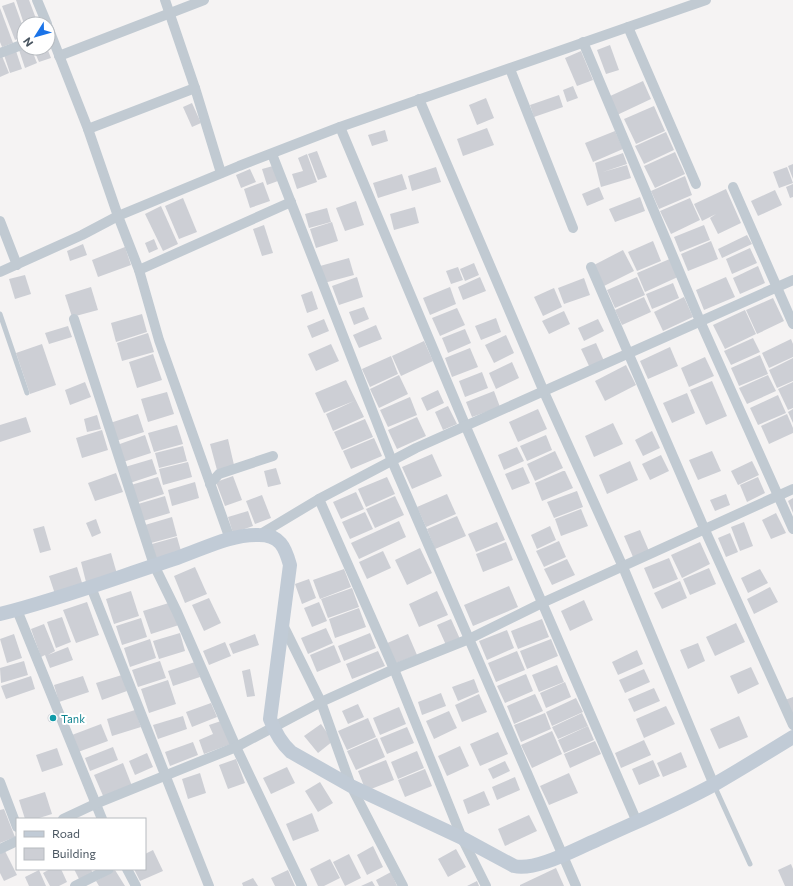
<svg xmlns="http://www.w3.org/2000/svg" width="793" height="886" font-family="Commissioner,sans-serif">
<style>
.building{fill:#cdcfd5}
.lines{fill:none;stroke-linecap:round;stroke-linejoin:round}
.lane{stroke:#c1cad2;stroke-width:5}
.street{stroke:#c1cad2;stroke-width:10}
.secondary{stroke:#c1cbd6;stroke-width:14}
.culture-dot{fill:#0f9aa8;stroke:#fff;stroke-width:1.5}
.labels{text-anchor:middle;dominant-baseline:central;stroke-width:4;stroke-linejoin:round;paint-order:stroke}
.culture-label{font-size:11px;fill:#0d838f;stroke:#fff;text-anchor:start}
</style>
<rect width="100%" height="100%" fill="#f5f3f3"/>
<g class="building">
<path d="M16,0H29L38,24H24Z"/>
<path d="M14,2L24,30V36L15,40L2,6Z"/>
<path d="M0,8L13,43L2,47L0,42Z"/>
<path d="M610,45L619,70L606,74L597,50Z"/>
<path d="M24,48H31L37,63L25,68L19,50Z"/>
<path d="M33,48H47L51,58L39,62Z"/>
<path d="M16,51L22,69L10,73L4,55Z"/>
<path d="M581,51L593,80L577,86L565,58Z"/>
<path d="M2,56L9,73L0,77V57Z"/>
<path d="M643,81L651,99L617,115L608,97Z"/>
<path d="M573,86L578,98L567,102L563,90Z"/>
<path d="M559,95L563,107L534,117L530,105Z"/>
<path d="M486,98L494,118L477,125L469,105Z"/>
<path d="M192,103L201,123L192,127L183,107Z"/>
<path d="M654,106L665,131L636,144L624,119Z"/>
<path d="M487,128L494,145L463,156L457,139Z"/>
<path d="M385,130L388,141L372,146L368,135Z"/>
<path d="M615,131L623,149L593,162L585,143Z"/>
<path d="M666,132L674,150L644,164L635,146Z"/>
<path d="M317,151L327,177L318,180L308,154Z"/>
<path d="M675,152L685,174L655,188L644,166Z"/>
<path d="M623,153L627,164L603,172L627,165L631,178L601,187L595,163Z"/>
<path d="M307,154L317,182L297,189L292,174L303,171L298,158Z"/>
<path d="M793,164V179L788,166Z"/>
<path d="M273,166L278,181L267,185L262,169Z"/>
<path d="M436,167L441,182L412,191L408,176Z"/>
<path d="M787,167L793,183L779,188L773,172Z"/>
<path d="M250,169L256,182L241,188L236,175Z"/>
<path d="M402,174L407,189L378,198L373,183Z"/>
<path d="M685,176L692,195L659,209L651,191Z"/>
<path d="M263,182L270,201L250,208L244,189Z"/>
<path d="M793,184V197L790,198L786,187Z"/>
<path d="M599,187L604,199L587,206L582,194Z"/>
<path d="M726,189L741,223L718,234L710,218L716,214L702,221L694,204Z"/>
<path d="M775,190L782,205L758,216L751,201Z"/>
<path d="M640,197L645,211L615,222L609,209Z"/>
<path d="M183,198L197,232L179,239L165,206Z"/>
<path d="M690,198L700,220L671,234L660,211Z"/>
<path d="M356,201L364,225L345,231L336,208Z"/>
<path d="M161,206L178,244L163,251L145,214Z"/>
<path d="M415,207L419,223L394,230L390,214Z"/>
<path d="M327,208L331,222L309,228L305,214Z"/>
<path d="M332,222L338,241L316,248L310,229Z"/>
<path d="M264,225L273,253L262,256L253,229Z"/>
<path d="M704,225L710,240L680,252L674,237Z"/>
<path d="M747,235L752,244L722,258L718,249Z"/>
<path d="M154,239L158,249L149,253L145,243Z"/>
<path d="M653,241L661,261L637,271L628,252Z"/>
<path d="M711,241L718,259L688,271L681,254Z"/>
<path d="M83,244L87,255L70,261L67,251Z"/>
<path d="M125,247L131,265L98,277L92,260Z"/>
<path d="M750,248L757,263L732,274L726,259Z"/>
<path d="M623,250L634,271L604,286L594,265Z"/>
<path d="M349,258L354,275L324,283L320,266Z"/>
<path d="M672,258L680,276L645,292L637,273Z"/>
<path d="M474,263L479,275L465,281L460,269Z"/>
<path d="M758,266L765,283L740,294L733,278Z"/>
<path d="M458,267L463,280L451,284L446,271Z"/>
<path d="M25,275L31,294L15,299L9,279Z"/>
<path d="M357,277L363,297L339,305L332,286Z"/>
<path d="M480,277L486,291L463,300L458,287Z"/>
<path d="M637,277L645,295L615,308L607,290Z"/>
<path d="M726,277L735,297L704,310L696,290Z"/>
<path d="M584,278L590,295L564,304L558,288Z"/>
<path d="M673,283L679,298L652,309L646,294Z"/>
<path d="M91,287L98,310L72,317L65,295Z"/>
<path d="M450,287L456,304L430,315L423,298Z"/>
<path d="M554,288L562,307L543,316L534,297Z"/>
<path d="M312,291L318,309L307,313L301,295Z"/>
<path d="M644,297L651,312L622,325L615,310Z"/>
<path d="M684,297L693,317L663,331L654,312Z"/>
<path d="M773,298L784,321L757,334L746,310Z"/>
<path d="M364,307L369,319L354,325L349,312Z"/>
<path d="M457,308L465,325L440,336L432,318Z"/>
<path d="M745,310L756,334L725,349L713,325Z"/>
<path d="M564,311L570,324L549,334L542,321Z"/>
<path d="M142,314L147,332L116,342L111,323Z"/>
<path d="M496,318L501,332L481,340L475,326Z"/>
<path d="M324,319L329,331L312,338L307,326Z"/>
<path d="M598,319L604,331L584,341L578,328Z"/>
<path d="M376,325L382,339L359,348L353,335Z"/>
<path d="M68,326L72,337L49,344L45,333Z"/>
<path d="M465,329L471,343L448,353L442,338Z"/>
<path d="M148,333L154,352L122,361L117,343Z"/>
<path d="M506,335L514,353L494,363L485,345Z"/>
<path d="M753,338L760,352L731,365L724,351Z"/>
<path d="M791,339L793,344V357L769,368L762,353Z"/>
<path d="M424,341L433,361L401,376L392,356Z"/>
<path d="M596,343L604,361L590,368L581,349Z"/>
<path d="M42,344L56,385L30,394L16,353Z"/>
<path d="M331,344L339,361L316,371L308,354Z"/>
<path d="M670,347L678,366L648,379L640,361Z"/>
<path d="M470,348L478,367L452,377L445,358Z"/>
<path d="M153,354L162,380L137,388L129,362Z"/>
<path d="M760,355L768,374L739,386L731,368Z"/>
<path d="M391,356L398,374L370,387L362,369Z"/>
<path d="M705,357L714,376L689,387L681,368Z"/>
<path d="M793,358V381L777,388L769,370Z"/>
<path d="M512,362L519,378L496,389L489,373Z"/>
<path d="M626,365L636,385L605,401L595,381Z"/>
<path d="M482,372L488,388L465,397L459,381Z"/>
<path d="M399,375L408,394L379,408L370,389Z"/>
<path d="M768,375L776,391L747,404L739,388Z"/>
<path d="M346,380L364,417L333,431L326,414L354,401L324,413L315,393Z"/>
<path d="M712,381L727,416L706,425L690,390Z"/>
<path d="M85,382L91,397L70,405L65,390Z"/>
<path d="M793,382V408L788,410L778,389Z"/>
<path d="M438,390L444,403L427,411L421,398Z"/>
<path d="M494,391L500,407L472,417L466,402Z"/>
<path d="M167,392L174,414L148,422L141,399Z"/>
<path d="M687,393L695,413L672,423L663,403Z"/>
<path d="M778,395L786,413L758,425L750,408Z"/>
<path d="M410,397L417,415L388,427L380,410Z"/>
<path d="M448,406L457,424L443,430L435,412Z"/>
<path d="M538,409L547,429L518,442L509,422Z"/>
<path d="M793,409V423L788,412Z"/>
<path d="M138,414L144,432L116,441L110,423Z"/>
<path d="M787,414L793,428V433L769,444L761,426Z"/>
<path d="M97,415L101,429L87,432L84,419Z"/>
<path d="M26,417L31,432L0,442V425Z"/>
<path d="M417,417L426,436L397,449L388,430Z"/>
<path d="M365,419L373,437L342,450L334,432Z"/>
<path d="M613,423L623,444L594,457L585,436Z"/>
<path d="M177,425L183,444L154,452L148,433Z"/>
<path d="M102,430L108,450L82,458L76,438Z"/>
<path d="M652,431L660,448L643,456L635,440Z"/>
<path d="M145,435L151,453L123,462L117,445Z"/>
<path d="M546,435L552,450L527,461L520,446Z"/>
<path d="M374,438L382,456L351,469L343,451Z"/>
<path d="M228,439L234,465L217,470L210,444Z"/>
<path d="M183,446L187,461L159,468L155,453Z"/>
<path d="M517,447L524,461L504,470L498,455Z"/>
<path d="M555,451L563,468L535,481L527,464Z"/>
<path d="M712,451L721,471L698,480L689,460Z"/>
<path d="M432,454L442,476L412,489L402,467Z"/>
<path d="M661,455L669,471L650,480L642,464Z"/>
<path d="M152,459L157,474L130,483L125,467Z"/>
<path d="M630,461L638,480L607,494L599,475Z"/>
<path d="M752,461L759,475L738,485L731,471Z"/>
<path d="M188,462L192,477L163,485L159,469Z"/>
<path d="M523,467L530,483L512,490L505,474Z"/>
<path d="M276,468L281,484L268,487L264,471Z"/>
<path d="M563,471H565L573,488L542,501L535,483Z"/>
<path d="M116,473L123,492L95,501L88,483Z"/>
<path d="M233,476L242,500L225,506L216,482Z"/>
<path d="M158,477L164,494L136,503L131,485Z"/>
<path d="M387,477L395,494L366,507L358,489Z"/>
<path d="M758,477L765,493L747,502L740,485Z"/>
<path d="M195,482L199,498L172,506L168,490Z"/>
<path d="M577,491L583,507L554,518L547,502Z"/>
<path d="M356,492L364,509L341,519L333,502Z"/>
<path d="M447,494L456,514L426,527L417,507Z"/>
<path d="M726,494L730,505L715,511L710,500Z"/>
<path d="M262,495L271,518L255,524L246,501Z"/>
<path d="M165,496L170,513L143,521L138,504Z"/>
<path d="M395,496L404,515L375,528L366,509Z"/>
<path d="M793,498V513L788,501Z"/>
<path d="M581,509L588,526L561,536L555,519Z"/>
<path d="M248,511L253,526L233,533L228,517Z"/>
<path d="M365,512L373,529L350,539L342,522Z"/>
<path d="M776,513L786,533L771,539L762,520Z"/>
<path d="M457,516L466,536L435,549L427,529Z"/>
<path d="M172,517L177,536L151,543L145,525Z"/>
<path d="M96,519L101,533L92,537L86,523Z"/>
<path d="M399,521L406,537L359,559L351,543Z"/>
<path d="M497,522L505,540L476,552L468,534Z"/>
<path d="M744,522L753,546L740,551L731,527Z"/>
<path d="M44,526L51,550L40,553L33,529Z"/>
<path d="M550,526L556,540L537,549L531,535Z"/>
<path d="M640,530L649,551L633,557L624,536Z"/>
<path d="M730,533L738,552L726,557L718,538Z"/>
<path d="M177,537L181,551L156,558L152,544Z"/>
<path d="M559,541L566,557L544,567L536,551Z"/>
<path d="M506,542L513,560L483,572L476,554Z"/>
<path d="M700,542L710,564L682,578L671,555Z"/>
<path d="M420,548L432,573L407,585L395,560Z"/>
<path d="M383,551L391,568L367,579L359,562Z"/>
<path d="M111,553L117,574L86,582L81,562Z"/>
<path d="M669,558L678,579L653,589L644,568Z"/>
<path d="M567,559L575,575L552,585L544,569Z"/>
<path d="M77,567L83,586L55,594L49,576Z"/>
<path d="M195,567L207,594L185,603L174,576Z"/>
<path d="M709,568L716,584L690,595L683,579Z"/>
<path d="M344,569L351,587L320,599L313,580Z"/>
<path d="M760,569L768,583L748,593L741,578Z"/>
<path d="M309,579L316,598L302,604L295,584Z"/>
<path d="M680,581L687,598L662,609L654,593Z"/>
<path d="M509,586L518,607L473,626L464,605Z"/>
<path d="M770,587L778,602L754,614L747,599Z"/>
<path d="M352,588L359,607L328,618L321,599Z"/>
<path d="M131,591L139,616L114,624L106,599Z"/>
<path d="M437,591L448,615L419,627L409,604Z"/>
<path d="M209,598L221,623L204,631L192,605Z"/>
<path d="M584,600L593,620L570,631L561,611Z"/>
<path d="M87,602L99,635L76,643L63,610Z"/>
<path d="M172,602L179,625L151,634L143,611Z"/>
<path d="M319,602L327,621L312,627L304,608Z"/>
<path d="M359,608L366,627L335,638L329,619Z"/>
<path d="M62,617L71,642L56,648L47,622Z"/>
<path d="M141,618L147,637L122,645L116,626Z"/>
<path d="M451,619L460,639L446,645L437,625Z"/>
<path d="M542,619L549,637L518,649L511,631Z"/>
<path d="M736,623L745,642L715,656L706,637Z"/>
<path d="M44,624L55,651L48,655L68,647L73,660L50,668L45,655L41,657L31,629Z"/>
<path d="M326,628L333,643L308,654L301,638Z"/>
<path d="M507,630L514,648L487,660L479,641Z"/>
<path d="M180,633L185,651L159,659L153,641Z"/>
<path d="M370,633L376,648L344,661L338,646Z"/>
<path d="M14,634L22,658L7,663L0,639Z"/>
<path d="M255,634L259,645L233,654L229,644Z"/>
<path d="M408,634L417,655L394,664L385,644Z"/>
<path d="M150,639L156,658L130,667L124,648Z"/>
<path d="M551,639L558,656L527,669L520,651Z"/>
<path d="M225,642L231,656L209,665L203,651Z"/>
<path d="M698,643L705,661L688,669L680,650Z"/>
<path d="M334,645L341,662L317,672L310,655Z"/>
<path d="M637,650L643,664L618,675L612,662Z"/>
<path d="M378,651L385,666L352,679L346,664Z"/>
<path d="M517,651L525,670L496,682L488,663Z"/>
<path d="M24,661L28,675L1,683L0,668Z"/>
<path d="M160,661L166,678L138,687L132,670Z"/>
<path d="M195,662L200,677L173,686L168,671Z"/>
<path d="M557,665L564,682L539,692L532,675Z"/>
<path d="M751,667L759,684L738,694L730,676Z"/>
<path d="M250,669L255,696L247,697L242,671Z"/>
<path d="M644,669L650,682L625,693L619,680Z"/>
<path d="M526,674L533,691L505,703L497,686Z"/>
<path d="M122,675L127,691L102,700L96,683Z"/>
<path d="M31,676L35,689L6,699L1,686Z"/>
<path d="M83,676L89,692L59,702L54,685Z"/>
<path d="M474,679L479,692L458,701L452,687Z"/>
<path d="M168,680L176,704L149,713L141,689Z"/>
<path d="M565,682L571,697L546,708L540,693Z"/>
<path d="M654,688L660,701L634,712L628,699Z"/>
<path d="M441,693L446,706L422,715L418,702Z"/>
<path d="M479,694L487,712L462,722L455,705Z"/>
<path d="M535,694L543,711L514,724L507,706Z"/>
<path d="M793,697V718L785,700Z"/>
<path d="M576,698L583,712L552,726L546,712Z"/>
<path d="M211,703L217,717L192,727L186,712Z"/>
<path d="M358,704L364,717L348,724L342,711Z"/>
<path d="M666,706L675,724L644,738L636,719Z"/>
<path d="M399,707L406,724L380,735L373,718Z"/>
<path d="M135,710L141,727L112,736L107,719Z"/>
<path d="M449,711L457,728L434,739L426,721Z"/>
<path d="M545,713L551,729L521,742L514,725Z"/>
<path d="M582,713L588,726L558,739L552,727Z"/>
<circle cx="52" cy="718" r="4.5"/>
<path d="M183,716L187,729L158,739L153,725Z"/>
<path d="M739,716L748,737L719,749L710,729Z"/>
<path d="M368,718L376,737L347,750L338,731Z"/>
<path d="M221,721L231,744L204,754L199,740L213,734L209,725Z"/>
<path d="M101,724L108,741L78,752L72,735Z"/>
<path d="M321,724L333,741L318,753L304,736Z"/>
<path d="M588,726L594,740L564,753L558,740Z"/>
<path d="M407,727L414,743L387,754L380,738Z"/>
<path d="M552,731L562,754L532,768L521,745Z"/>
<path d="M498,732L508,754L480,766L470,744Z"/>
<path d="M377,738L385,757L356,770L347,751Z"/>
<path d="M644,740L651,755L621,768L615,753Z"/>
<path d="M595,741L601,754L570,768L564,754Z"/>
<path d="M193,742L198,755L170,766L165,752Z"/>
<path d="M460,746L469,766L447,776L438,756Z"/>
<path d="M113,747L118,760L90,771L85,758Z"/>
<path d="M57,748L63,765L42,772L36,755Z"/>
<path d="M417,751L424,768L398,779L391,762Z"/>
<path d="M681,752L687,767L663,777L657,763Z"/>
<path d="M147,753L153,767L135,775L129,761Z"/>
<path d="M236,759L245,783L228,789L219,765Z"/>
<path d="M386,760L394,780L366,791L358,771Z"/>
<path d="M653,760L660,776L639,785L632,769Z"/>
<path d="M505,761L510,771L493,779L488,769Z"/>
<path d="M123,763L132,786L104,798L94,775Z"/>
<path d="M287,767L295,783L271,794L263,778Z"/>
<path d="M425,769L432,786L405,797L398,780Z"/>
<path d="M200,773L206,793L188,799L182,779Z"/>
<path d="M569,773L578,793L549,805L540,786Z"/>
<path d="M515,777L520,790L497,800L492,787Z"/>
<path d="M320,782L333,803L318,812L305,791Z"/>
<path d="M484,791L490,805L468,814L463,800Z"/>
<path d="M45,792L52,814L36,819H25L19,800Z"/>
<path d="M4,809L15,837L0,843V810Z"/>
<path d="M312,813L319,831L293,841L286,824Z"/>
<path d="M529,815L537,831L505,846L498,829Z"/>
<path d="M373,846L383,867L367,875L357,855Z"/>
<path d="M456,849L466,867L448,877L438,859Z"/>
<path d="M153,850L163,871L140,881L134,869H145V854Z"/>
<path d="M5,851L17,875L4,881L0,873V853Z"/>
<path d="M349,854L361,878L345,886L333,862Z"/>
<path d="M330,859L340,878L324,886H318L310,869Z"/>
<path d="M791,864L793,869V886H785L778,870Z"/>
<path d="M556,868L564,886H520V885Z"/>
<path d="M50,869H61L67,882L59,886H50L43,873Z"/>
<path d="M74,869H91L93,874L80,881Z"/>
<path d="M39,870L46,886H29L25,877Z"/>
<path d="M115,870L125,886H99L96,881Z"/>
<path d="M288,870L295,886H275L271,878Z"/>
<path d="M391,872L397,886H379L376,880Z"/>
<path d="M253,878L258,886H243L242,883Z"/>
<path d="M372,881L375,886H361Z"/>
<path d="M477,881L479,886H467Z"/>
</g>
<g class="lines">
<g class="lane">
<path d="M0,314L27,393"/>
<path d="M714,785L750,864"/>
</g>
<g class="street">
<path d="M37,0L47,24"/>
<path d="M165,0L195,88L221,173"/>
<path d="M48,27L88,129L118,216L139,270L159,340L230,539"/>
<path d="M628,27L696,184"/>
<path d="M583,42L700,321L793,529"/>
<path d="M0,53L24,44"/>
<path d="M59,56L204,0"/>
<path d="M510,69L573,228"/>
<path d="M419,99L544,392L623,567L714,785"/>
<path d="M340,127L466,427L637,822"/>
<path d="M88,129L195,88"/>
<path d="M272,154L392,461L576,886"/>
<path d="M733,187L793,324"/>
<path d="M0,221L17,265"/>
<path d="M591,267L704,528L793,725"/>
<path d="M139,270L291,202"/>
<path d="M0,272L82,235L118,216L239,166L340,127L706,0"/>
<path d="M74,319L154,565L177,612L236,747L302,886"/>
<path d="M210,484L219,474L273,456"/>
<path d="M319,499L394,669L462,838L486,886"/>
<path d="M259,535L319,499L416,448L793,280"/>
<path d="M91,587L209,886"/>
<path d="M17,610L102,819"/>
<path d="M283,625L321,702L351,786L403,886"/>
<path d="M0,782L17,827"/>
<path d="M63,819L95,804L236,747L321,702L394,669L469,639L542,603L793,489"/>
<path d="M0,849L17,841"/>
<path d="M127,869L136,886"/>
<path d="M75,886L109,869"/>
</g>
<path class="secondary" d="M0,614C60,599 118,577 177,558C203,549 231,534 259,535C280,535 285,547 290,565L270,719C275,732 281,743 291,752L351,786L462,838L514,866C537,871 575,849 597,840C636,822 677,805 715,784C741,769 767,753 793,737"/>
</g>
<circle class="culture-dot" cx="53" cy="718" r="4"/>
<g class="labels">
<g class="culture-label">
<text x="61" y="718">Tank</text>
</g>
</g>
<rect x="16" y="818" width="130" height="52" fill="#ffffff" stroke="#b7bbc0"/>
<rect x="24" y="831" width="20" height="6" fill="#c1cbd6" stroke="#b7bbc0"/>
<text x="52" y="838" font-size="12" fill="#4a5661">Road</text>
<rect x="24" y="848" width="20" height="12" fill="#cdcfd5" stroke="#b7bbc0"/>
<text x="52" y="858" font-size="12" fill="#4a5661">Building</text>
<g transform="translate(36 36) rotate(233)"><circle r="19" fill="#ffffff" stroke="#b7bbc0"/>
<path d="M0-3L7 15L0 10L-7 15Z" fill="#1a73e8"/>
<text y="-6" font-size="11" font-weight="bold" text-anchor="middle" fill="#4a5661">N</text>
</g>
</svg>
